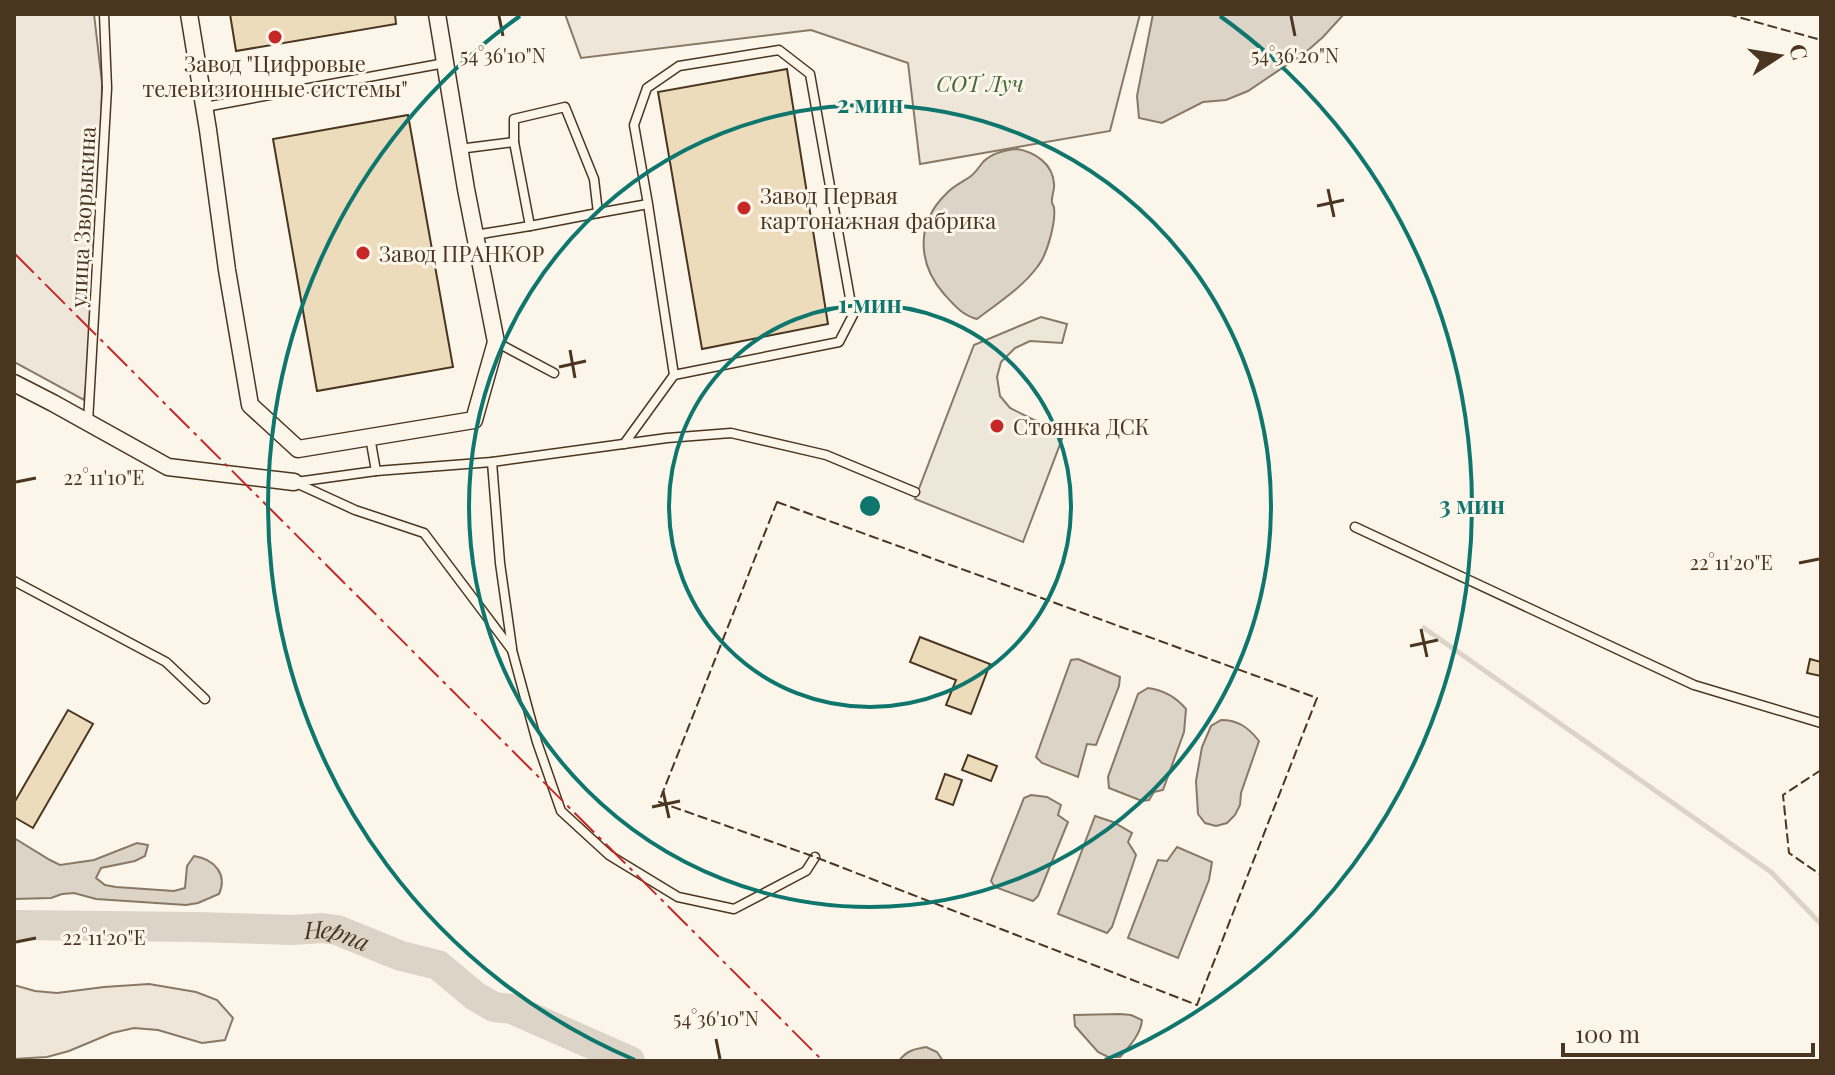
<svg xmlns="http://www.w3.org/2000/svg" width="1835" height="1075" font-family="'Playfair Display',serif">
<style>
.green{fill:#ede6d9;stroke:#887966;stroke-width:2}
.parking{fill:#ede7d9;stroke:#887966;stroke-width:2}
.water{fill:#dcd4c6;stroke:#887966;stroke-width:2}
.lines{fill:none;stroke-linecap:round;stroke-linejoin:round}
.stream{stroke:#dcd4c6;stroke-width:5}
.river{stroke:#dcd4c6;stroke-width:30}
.building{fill:#ecdcbc;stroke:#4a3520;stroke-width:2}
.lane-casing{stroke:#4a3520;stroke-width:11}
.street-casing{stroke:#4a3520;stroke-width:19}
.lane{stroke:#fbf6e9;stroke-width:8}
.street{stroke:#fbf6e9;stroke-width:16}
.fence{stroke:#4a3520;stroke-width:2;stroke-dasharray:10 4;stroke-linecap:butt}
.power{stroke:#c62828;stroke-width:2;stroke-dasharray:28 6 4 6;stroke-linecap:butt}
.ticks{fill:none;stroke:#4a3520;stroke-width:3}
.ring{fill:none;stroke:#0f766e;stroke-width:4}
.poi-dot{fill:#c62828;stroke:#fbf6e9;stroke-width:3}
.labels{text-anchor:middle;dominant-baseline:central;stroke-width:6;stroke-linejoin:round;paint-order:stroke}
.poi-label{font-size:22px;fill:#4a3520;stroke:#fbf6e9;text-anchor:start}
.park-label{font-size:22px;font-style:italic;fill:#436837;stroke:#fbf6e9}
.street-label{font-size:22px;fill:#4a3520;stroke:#fbf6e9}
.water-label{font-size:24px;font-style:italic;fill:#4a3520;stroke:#fbf6e9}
.ticks-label{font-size:20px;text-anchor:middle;fill:#4a3520;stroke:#fbf6e9;stroke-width:6;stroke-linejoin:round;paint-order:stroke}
.centre{fill:#0f766e;stroke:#fbf6e9;stroke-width:4}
.ring-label{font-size:24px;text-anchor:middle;font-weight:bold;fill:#0f766e;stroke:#fbf6e9;stroke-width:6;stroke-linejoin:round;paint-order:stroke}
</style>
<rect width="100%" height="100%" fill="#fbf6e9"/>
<g class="green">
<path d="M14,14H94L102,83L98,299L84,400L14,362Z"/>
<path d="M565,14H1140L1110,131L920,164L908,63L811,30L581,58Z"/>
<path d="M149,984L196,992L217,1000L233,1018L225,1040L202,1043L158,1030L134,1028L112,1033L69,1051L47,1057L14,1059V985L35,991L57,993L104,987Z"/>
</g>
<path class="parking" d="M1041,317L1067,324L1062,343L1030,341L1015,348L1001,362L997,377L1000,396L1010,408L1034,420L1065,431L1023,542L915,499L974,345Z"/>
<g class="water">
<path d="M1153,14H1344L1323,37L1306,52L1248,91L1226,100L1203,102L1162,123L1139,118L1137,96Z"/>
<path d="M1017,149C1035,152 1053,164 1054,184C1055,190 1051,196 1052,202C1052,204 1054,206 1054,208C1056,222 1047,255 1038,266C1022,288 998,303 977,319C962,315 954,305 944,294C917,263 916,223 946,194C953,186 963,182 971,176C976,172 979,167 983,162C992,153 1005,150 1017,149Z"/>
<path d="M1078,659L1120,677L1119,686L1096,745L1087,744L1078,777L1042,763L1036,757L1071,660Z"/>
<path d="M1148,688C1163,690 1176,697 1186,709L1184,732L1163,790L1154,792L1149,800L1142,801L1109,788L1108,777L1138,694Z"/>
<path d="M1221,720C1238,720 1248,727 1259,741L1241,793L1240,805L1235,815L1227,823L1216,826L1205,823L1198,814L1196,781L1202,747L1211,726Z"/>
<path d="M1031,795L1047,797L1061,805L1058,815L1068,822L1038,896L1033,901L995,887L991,881L1024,798Z"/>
<path d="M1095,816L1113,822L1132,833L1128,842L1136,855L1112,927L1107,933L1058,914Z"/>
<path d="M14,838L50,860L60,865L94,860L137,843L148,845L145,856L135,861L101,868L96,878L105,885L116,887L174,891L185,888L187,866L194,856C214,859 228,874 219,894L198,903L186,905L96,899L74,893L62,894L51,898L14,899Z"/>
<path d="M1177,847L1212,862L1209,880L1178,958L1128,938L1158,860L1167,861Z"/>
<path d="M1120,1014L1131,1015L1142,1020C1141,1034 1129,1047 1120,1057H1108L1098,1052L1075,1026L1074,1015Z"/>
<path d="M926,1047L937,1052L943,1061H899C906,1051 914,1049 926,1047Z"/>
</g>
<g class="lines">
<path class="stream" d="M1424,628L1771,872L1821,924"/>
<path class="river" id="s1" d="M14,925L195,927L293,930L322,928L337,930L401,956L438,965L475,996L494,1007L512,1009L630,1061"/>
</g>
<g class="building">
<path d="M230,14H395L396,24L236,51Z"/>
<path d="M787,69L828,324L702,349L658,92Z"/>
<path d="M408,115L453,367L317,391L273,139Z"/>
<path d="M920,637L990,664L971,714L946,705L956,680L910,662Z"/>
<path d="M1810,659L1821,662V676L1807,673Z"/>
<path d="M68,710L93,724L33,828L14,817V803Z"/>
<path d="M968,755L997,766L991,781L962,770Z"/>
<path d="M945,774L962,780L953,805L936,799Z"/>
</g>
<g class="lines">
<g class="lane-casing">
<g id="lane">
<path d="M205,107L445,63"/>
<path d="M514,142V119L565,107L594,179L598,213L530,226"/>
<path d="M459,149L514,142L530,226L475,235"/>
<path d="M598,213L648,204L674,375L839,342L853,315L810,74L779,50L679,66L647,88L634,125L648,204"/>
<path d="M496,342L554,373"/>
<path d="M88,422L107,88L104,14"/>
<path d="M624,444L674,375"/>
<path d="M492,462L500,563L512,648"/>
<path d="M376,471L492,462L667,438L731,433L826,455L915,492"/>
<path d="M294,482L355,510L424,533L512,650L537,742L561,811L609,855L678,897L734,909L806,871L815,857"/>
<path d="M296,482L376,471L370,437"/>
<path d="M1355,527L1694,685L1821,723"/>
<path d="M14,581L166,662L205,699"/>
</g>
</g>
<g class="street-casing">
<g id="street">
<path d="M189,14L208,130L227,270L250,405L298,449L474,420L496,342L466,189L437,14"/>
<path d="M14,383L53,403L168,467L294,482"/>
</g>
</g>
<use href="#lane" class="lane"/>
<use href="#street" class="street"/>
<g class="fence">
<path d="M1727,14L1821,40"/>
<path d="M777,502L1317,698L1197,1005L815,857L659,802Z"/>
<path d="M1821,770L1783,795L1789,853L1821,875"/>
</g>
<path class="power" d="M14,253L823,1061"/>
</g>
<path class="ticks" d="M499,16L503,36M1291,16L1295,36M1328,189L1334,217M1317,206L1344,200M570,350L575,378M559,367L586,361M16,482L36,478M1799,563L1819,559M1421,629L1427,657M1410,646L1438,640M663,791L669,818M652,807L680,801M16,942L36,938M716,1039L720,1059"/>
<g class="ring">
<circle cx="870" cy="506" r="201"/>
<circle cx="870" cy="506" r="401"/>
<path d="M635 1060A602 602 0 0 1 520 16M1220 16A602 602 0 0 1 1105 1060"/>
</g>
<g class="poi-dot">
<circle cx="275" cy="37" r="8"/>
<circle cx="744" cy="208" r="8"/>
<circle cx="363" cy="253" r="8"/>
<circle cx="997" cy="426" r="8"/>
</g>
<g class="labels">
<g class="poi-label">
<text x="275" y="63" text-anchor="middle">Завод "Цифровые<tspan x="275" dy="25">телевизионные системы"</tspan></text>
<text x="760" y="195">Завод Первая<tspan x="760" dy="25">картонажная фабрика</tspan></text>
<text x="379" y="253">Завод ПРАНКОР</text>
<text x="1013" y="426">Стоянка ДСК</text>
</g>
<g class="park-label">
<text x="980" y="83">СОТ Луч</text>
</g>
<g class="street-label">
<text transform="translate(82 217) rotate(-87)">улица Зворыкина</text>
</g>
<g class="water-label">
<text stroke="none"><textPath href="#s1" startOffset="324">Нерпа</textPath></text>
</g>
</g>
<g class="ticks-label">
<text x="503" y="63">54°36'10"N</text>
<text x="1295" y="63">54°36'20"N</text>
<text x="104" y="485">22°11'10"E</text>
<text x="1731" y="570">22°11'20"E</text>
<text x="104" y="945">22°11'20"E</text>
<text x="716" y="1026">54°36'10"N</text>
</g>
<circle cx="870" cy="506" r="12" class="centre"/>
<g class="ring-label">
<text x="870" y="113">2 мин</text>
<text x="870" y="313">1 мин</text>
<text x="1472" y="514">3 мин</text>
</g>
<rect width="1835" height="1075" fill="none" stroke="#4a3520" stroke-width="32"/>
<g transform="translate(1779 56) rotate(78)" stroke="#fbf6e9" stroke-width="6" paint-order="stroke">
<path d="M0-6L14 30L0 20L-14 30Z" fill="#4a3520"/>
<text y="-12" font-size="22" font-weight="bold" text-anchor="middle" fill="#4a3520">С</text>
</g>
<path d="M1563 1043v12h250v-12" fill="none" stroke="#4a3520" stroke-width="4"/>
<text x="1575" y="1043" font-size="24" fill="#4a3520" stroke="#fbf6e9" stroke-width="6" paint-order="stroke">100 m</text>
</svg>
